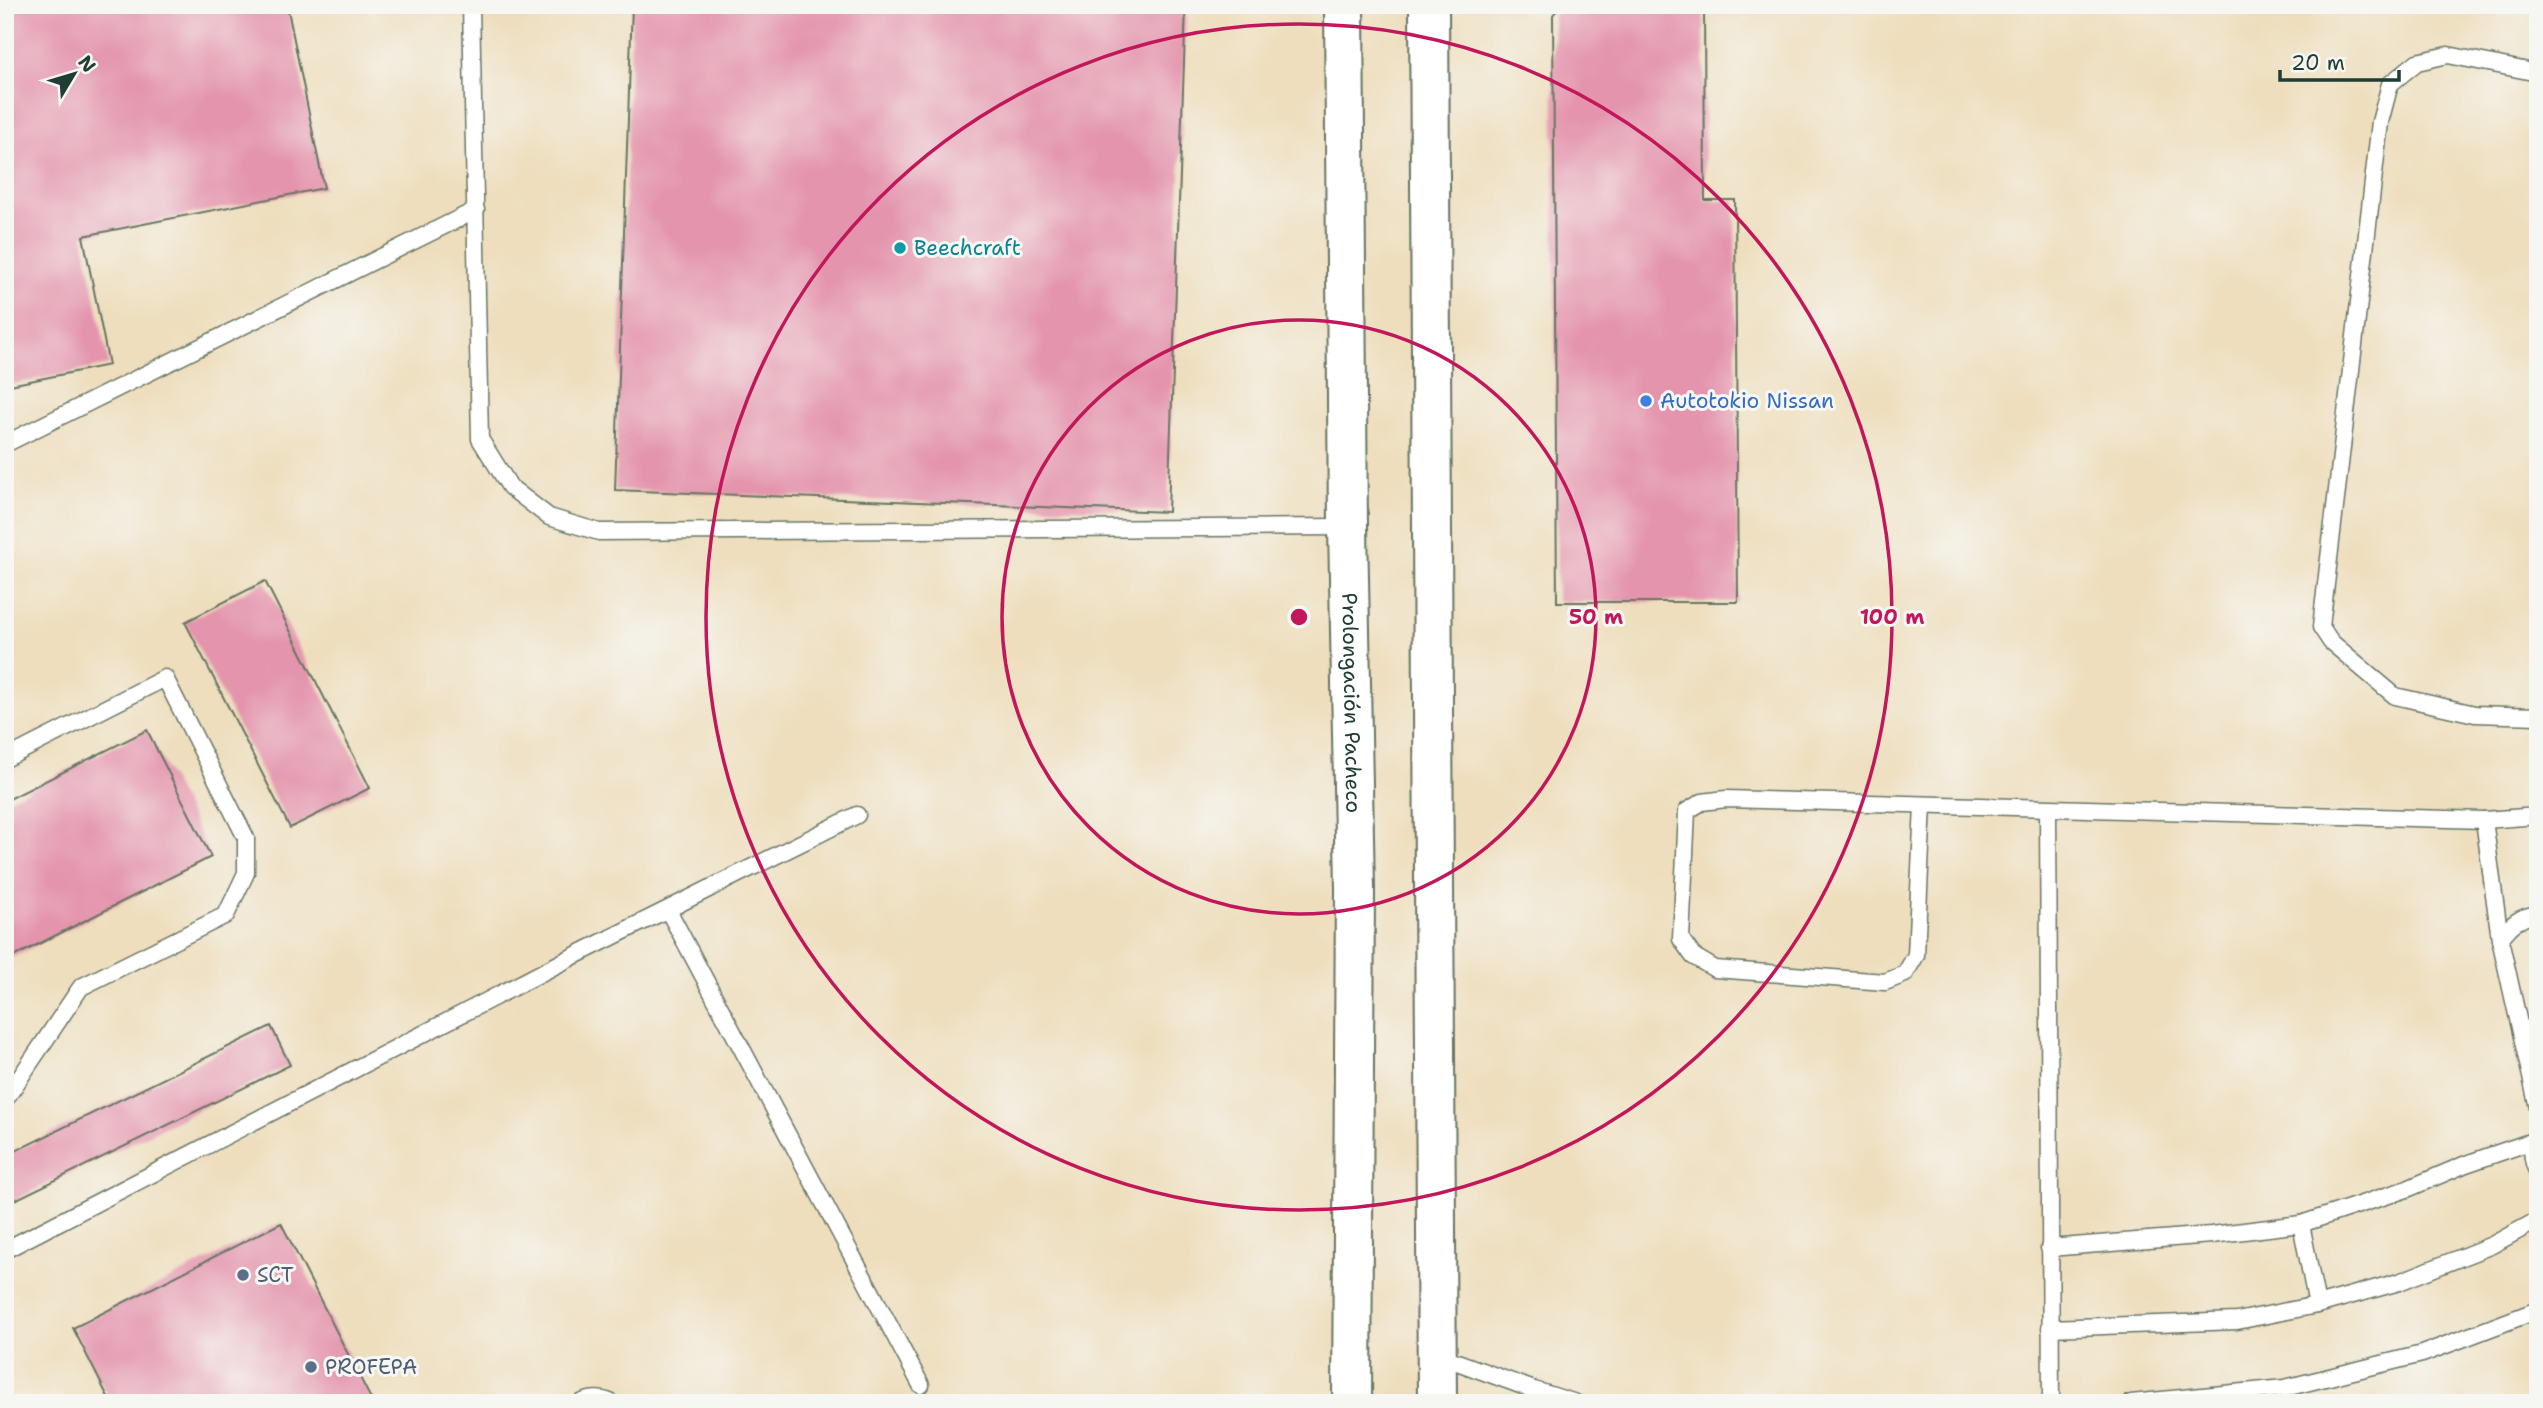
<svg xmlns="http://www.w3.org/2000/svg" width="2543" height="1408" font-family="'Shantell Sans',sans-serif">
<style>
.building{fill:#e495ad}
.lines{fill:none;stroke-linecap:round;stroke-linejoin:round}
.lane-casing{stroke:#677564;stroke-width:19}
.primary-casing{stroke:#677564;stroke-width:42}
.lane{stroke:#fff;stroke-width:16}
.primary{stroke:#fff;stroke-width:38}
.ring{fill:none;stroke:#c2185b;stroke-width:3.5}
.culture-dot{fill:#0f9aa8;stroke:#f6f6f2;stroke-width:2.5}
.shop-dot{fill:#3f7fe0;stroke:#f6f6f2;stroke-width:2.5}
.service-dot{fill:#5c6f8a;stroke:#f6f6f2;stroke-width:2.5}
.labels{text-anchor:middle;dominant-baseline:central;stroke-width:6;stroke-linejoin:round;paint-order:stroke}
.culture-label{font-size:21px;fill:#0d838f;stroke:#f6f6f2;text-anchor:start}
.shop-label{font-size:21px;fill:#366cbe;stroke:#f6f6f2;text-anchor:start}
.street-label{font-size:21px;fill:#1f3d34;stroke:#f6f6f2}
.service-label{font-size:21px;fill:#4e5e75;stroke:#f6f6f2;text-anchor:start}
.centre{fill:#c2185b;stroke:#f6f6f2;stroke-width:3.5}
.ring-label{font-size:21px;text-anchor:middle;font-weight:bold;fill:#c2185b;stroke:#f6f6f2;stroke-width:6;stroke-linejoin:round;paint-order:stroke}
</style>
<rect width="100%" height="100%" fill="#f6f6f2"/>
<filter id="ink" filterUnits="userSpaceOnUse"><feTurbulence type="fractalNoise" baseFrequency=".0143" numOctaves="2"/><feDisplacementMap in="SourceGraphic" scale="14" xChannelSelector="R" yChannelSelector="G"/><feConvolveMatrix kernelMatrix="1 2 1 2 8 2 1 2 1" color-interpolation-filters="sRGB"/></filter>
<filter id="wash" filterUnits="userSpaceOnUse"><feTurbulence type="fractalNoise" baseFrequency=".00686" numOctaves="4" result="noise"/><feDisplacementMap in="SourceGraphic" scale="28" xChannelSelector="R" yChannelSelector="G"/><feGaussianBlur stdDeviation="1.57" result="paint"/><feColorMatrix in="noise" values="0 0 0 0 0 0 0 0 0 0 0 0 0 0 0 0 0 1.4 0 .05"/><feComposite in="paint" operator="in"/></filter>
<g filter="url(#wash)">
<rect width="100%" height="100%" fill="#eedebd"/>
<g id="blocks">
<g class="building">
<path d="M5,5H287L324,188L83,236L109,365L5,386Z"/>
<path d="M632,5H1186L1168,512L615,490Z"/>
<path d="M1561,5H1704L1705,200H1735L1738,602H1557L1553,15Z"/>
<path d="M265,581L370,788L290,828L185,622Z"/>
<path d="M147,730L211,857L5,961V801Z"/>
<path d="M271,1026L290,1065L5,1205V1156Z"/>
<path d="M281,1223L373,1403H111L73,1328Z"/>
</g>
</g>
</g>
<g filter="url(#ink)">
<use href="#blocks" fill-opacity="0" stroke="#677564" stroke-width="2"/>
<g class="lines">
<g class="lane-casing">
<g id="lane">
<path d="M471,5L480,439L510,487L549,517L599,532L1348,527"/>
<path d="M2538,73L2448,55L2417,62L2390,84L2380,122L2321,627L2331,642L2395,696L2475,714L2538,716"/>
<path d="M5,444L476,210"/>
<path d="M5,759L165,678L246,838V873L226,915L81,987L5,1100"/>
<path d="M1923,805L1916,955L1905,974L1885,982L1715,969L1693,956L1681,939L1687,811L1702,802L1726,799L2484,820L2538,816"/>
<path d="M2048,809L2051,1403"/>
<path d="M2484,820L2500,939L2538,1108"/>
<path d="M668,910L921,1385"/>
<path d="M2500,939C2511,924 2519,917 2538,914"/>
<path d="M2538,1130C2531,1144 2530,1158 2538,1173"/>
<path d="M2301,1224L2317,1305"/>
<path d="M2049,1248L2211,1235L2301,1224L2407,1189L2466,1164L2533,1141"/>
<path d="M5,1250L570,958L857,815"/>
<path d="M2050,1328L2237,1321L2317,1305L2399,1282L2492,1245L2538,1220"/>
<path d="M1438,1355L1534,1390L1576,1403"/>
<path d="M581,1403C591,1398 601,1398 612,1403"/>
<path d="M2131,1403L2285,1388L2422,1354L2538,1310"/>
</g>
</g>
<g class="primary-casing">
<g id="primary">
<path id="s1" d="M1344,5L1348,527L1355,889L1352,1403"/>
<path d="M1429,5L1437,1403"/>
</g>
</g>
<use href="#lane" class="lane"/>
<use href="#primary" class="primary"/>
</g>
</g>
<g class="ring">
<circle cx="1299" cy="617" r="297"/>
<circle cx="1299" cy="617" r="593"/>
</g>
<circle class="culture-dot" cx="900" cy="248" r="7"/>
<circle class="shop-dot" cx="1646" cy="401" r="7"/>
<g class="service-dot">
<circle cx="243" cy="1275" r="7"/>
<circle cx="311" cy="1367" r="7"/>
</g>
<g class="labels">
<g class="culture-label">
<text x="914" y="248">Beechcraft</text>
</g>
<g class="shop-label">
<text x="1660" y="401">Autotokio Nissan</text>
</g>
<g class="street-label">
<text stroke="none"><textPath href="#s1" startOffset="698">Prolongación Pacheco</textPath></text>
</g>
<g class="service-label">
<text x="257" y="1275">SCT</text>
<text x="325" y="1367">PROFEPA</text>
</g>
</g>
<circle cx="1299" cy="617" r="10" class="centre"/>
<g class="ring-label">
<text x="1596" y="624">50 m</text>
<text x="1892" y="624">100 m</text>
</g>
<rect width="2543" height="1408" fill="none" stroke="#f6f6f2" stroke-width="28"/>
<g transform="translate(74 74) rotate(52)" stroke="#f6f6f2" stroke-width="5" paint-order="stroke">
<path d="M0-5L12 26L0 18L-12 26Z" fill="#1f3d34"/>
<text y="-10" font-size="19" font-weight="bold" text-anchor="middle" fill="#1f3d34">N</text>
</g>
<path d="M2280 70v10h119v-10" fill="none" stroke="#1f3d34" stroke-width="3.5"/>
<text x="2291" y="70" font-size="21" fill="#1f3d34" stroke="#f6f6f2" stroke-width="5" paint-order="stroke">20 m</text>
</svg>
